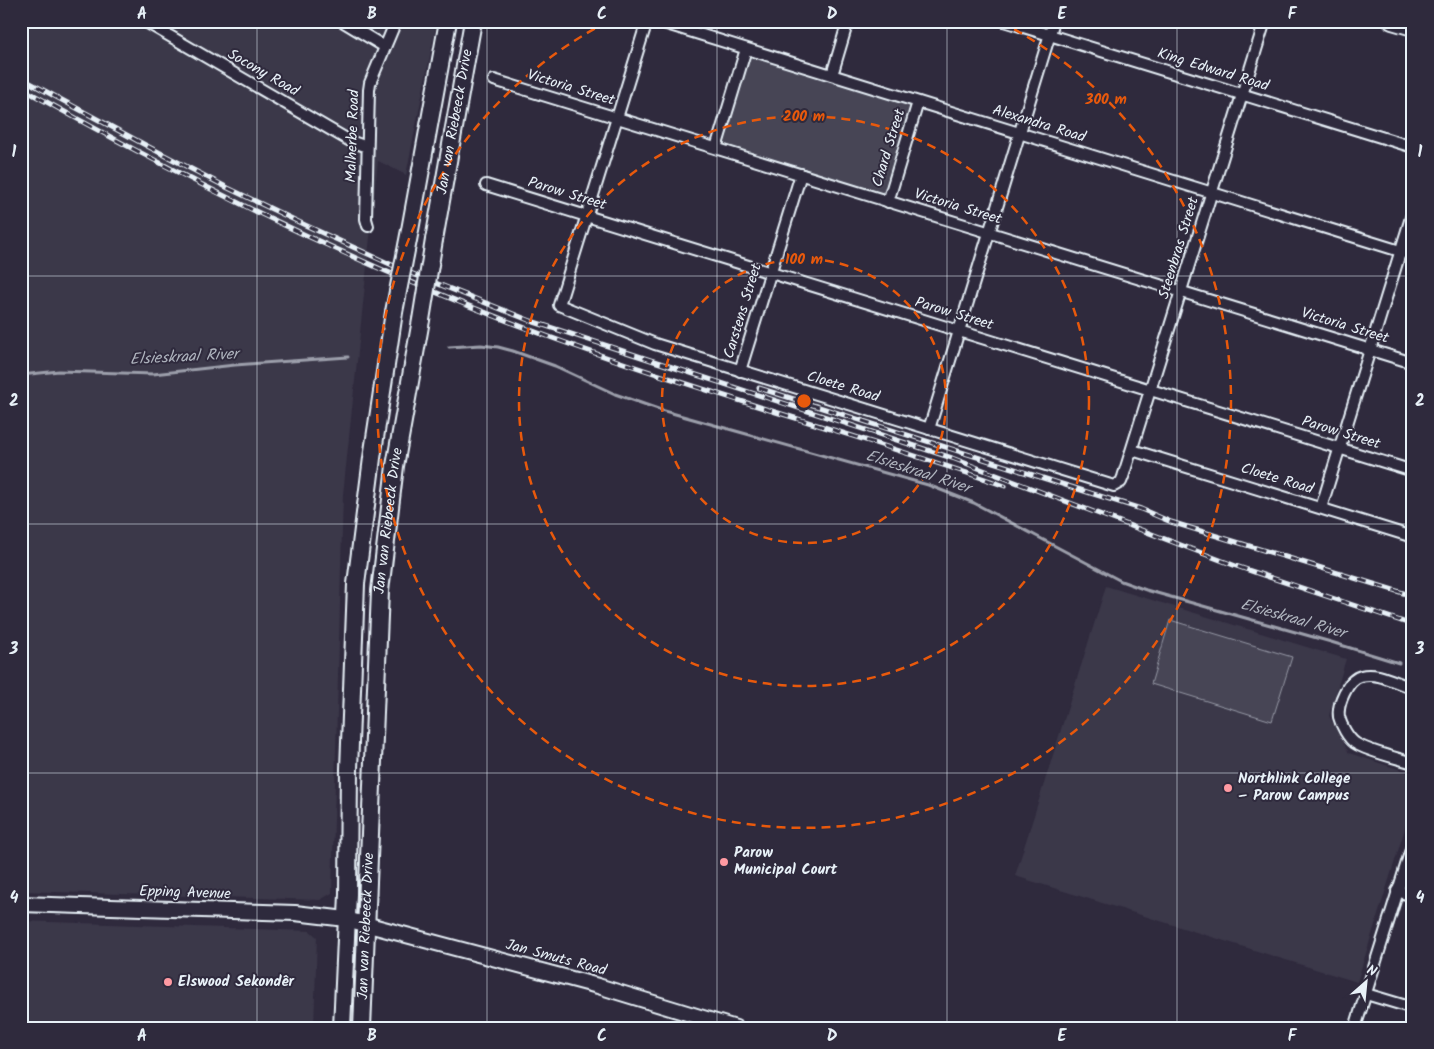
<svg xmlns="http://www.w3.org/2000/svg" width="1434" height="1049" font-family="Kalam,sans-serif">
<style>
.built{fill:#3b3749}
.grass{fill:#464455;stroke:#979aa6}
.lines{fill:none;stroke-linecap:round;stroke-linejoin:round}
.stream{stroke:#9c9fab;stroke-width:3}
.street-casing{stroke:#e8f1f8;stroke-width:14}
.secondary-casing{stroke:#e8f1f8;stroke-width:18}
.primary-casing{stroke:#e8f1f8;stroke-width:20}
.street{stroke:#2f2a3d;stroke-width:10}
.secondary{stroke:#2f2a3d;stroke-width:14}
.primary{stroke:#2f2a3d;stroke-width:16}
.rail-casing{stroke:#e8f1f8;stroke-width:5}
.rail{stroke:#2f2a3d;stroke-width:3;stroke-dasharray:9;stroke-linecap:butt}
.primary-bridge-casing{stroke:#e8f1f8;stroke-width:20;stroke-linecap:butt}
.primary-bridge{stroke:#2f2a3d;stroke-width:16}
.grid{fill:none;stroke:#e8f1f8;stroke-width:1;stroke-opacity:0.55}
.ring{fill:none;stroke:#e8590c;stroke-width:2.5;stroke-dasharray:9 6}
.poi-dot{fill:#ff9aa2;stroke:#2f2a3d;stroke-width:2}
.labels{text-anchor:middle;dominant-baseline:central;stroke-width:4;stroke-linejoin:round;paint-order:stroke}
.street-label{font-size:15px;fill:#e8f1f8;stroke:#2f2a3d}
.poi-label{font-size:15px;font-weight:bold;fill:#e8f1f8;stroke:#2f2a3d;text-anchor:start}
.water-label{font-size:16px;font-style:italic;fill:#afb4be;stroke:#2f2a3d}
.centre{fill:#e8590c;stroke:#2f2a3d;stroke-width:2.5}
.ring-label{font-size:15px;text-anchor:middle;font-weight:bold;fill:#e8590c;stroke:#2f2a3d;stroke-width:4;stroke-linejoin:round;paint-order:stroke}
.neatline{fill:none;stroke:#e8f1f8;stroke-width:2}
.grid-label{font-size:16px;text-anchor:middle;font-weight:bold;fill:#e8f1f8}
</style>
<rect width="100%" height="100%" fill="#2f2a3d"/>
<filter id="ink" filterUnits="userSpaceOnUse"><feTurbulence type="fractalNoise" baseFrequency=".02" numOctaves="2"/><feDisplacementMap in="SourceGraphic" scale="10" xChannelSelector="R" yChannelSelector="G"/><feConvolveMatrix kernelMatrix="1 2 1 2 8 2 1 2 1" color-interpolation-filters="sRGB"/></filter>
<g filter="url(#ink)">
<g class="built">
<path d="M21,21H437L406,175L378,161L343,495L332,893L320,900L21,891Z"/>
<path d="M1106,586L1346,659L1329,716L1349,753L1413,774V803L1357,982L1015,876Z"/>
<path d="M21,921L310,931L317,937L314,1028H21Z"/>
</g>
<g class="grass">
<path d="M752,56L909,104L911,107L885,191L881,193L725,145L723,141L749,57Z"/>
<path d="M1170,620L1292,657L1272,721L1151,684Z"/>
</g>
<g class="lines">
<g class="stream">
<path d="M449,347L481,345L498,347L513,351L555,366L615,394L661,410L928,485L974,503L1121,581L1146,590L1331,642L1399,663"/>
<path d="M21,375L59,371L153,374L235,365L348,357"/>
</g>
<g class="street-casing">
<g id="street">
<path d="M144,21L350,141L367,147"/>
<path d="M342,21L385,47"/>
<path d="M647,21L559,305L655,344L1114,486L1121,482L1123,477L1265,21"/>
<path d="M657,21L1413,255"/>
<path d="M1004,21L1413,147"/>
<path d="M832,75L848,21"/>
<path d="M494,80L1413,363"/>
<path d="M716,148L746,49"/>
<path d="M486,185L1413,471"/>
<path d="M888,202L918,102"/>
<path d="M368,226L366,219L369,90L370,83L396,21"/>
<path d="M740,371L801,174"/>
<path d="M929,429L1054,21"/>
<path d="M1132,450L1413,537"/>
<path d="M1321,508L1413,211"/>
<path d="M1413,688C1397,684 1378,671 1361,676C1348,679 1337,704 1339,717C1341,725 1348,738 1355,743C1367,751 1397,758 1413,763"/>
<path d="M1397,891L1413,896"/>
<path d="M1366,994L1413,1008"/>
<path d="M1355,1028L1413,843"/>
</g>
</g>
<g class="secondary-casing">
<path id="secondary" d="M21,904L295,913L346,919L598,986L736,1028"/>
</g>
<g class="primary-casing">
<g id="primary">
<path d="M1392,21L1413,27"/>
<path d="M410,230L448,21"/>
<path id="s1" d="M434,240L473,21"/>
<path d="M342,1028L348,894L349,769L356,584L372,458L394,312"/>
<path id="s2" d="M362,1028L380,591L395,466L421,320"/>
</g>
</g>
<use href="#street" class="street"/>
<use href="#secondary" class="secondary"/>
<use href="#primary" class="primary"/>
<g class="rail-casing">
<g id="rail">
<path d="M21,78L149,147L228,188L305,225L403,270L531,321L952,458L1236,566L1413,625"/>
<path d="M21,88C62,110 102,133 143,154C267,220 396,279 528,329C685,388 847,431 1005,486"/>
<path d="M759,388L1141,509L1171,522L1413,596"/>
</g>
</g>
<use href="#rail" class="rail"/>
<g class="primary-bridge-casing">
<g id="primary-bridge">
<path d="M394,312L410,230"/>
<path d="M421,320L434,240"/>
</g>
</g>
<use href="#primary-bridge" class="primary-bridge"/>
</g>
</g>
<path class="grid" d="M257,21V1028M487,21V1028M717,21V1028M947,21V1028M1177,21V1028M21,276H1413M21,524H1413M21,773H1413"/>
<g class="ring">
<circle cx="804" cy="401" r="142"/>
<circle cx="804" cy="401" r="285"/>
<path d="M1001 22A427 427 0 1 1 607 22"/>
</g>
<g class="poi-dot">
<circle cx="1228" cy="788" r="5"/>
<circle cx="724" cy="862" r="5"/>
<circle cx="168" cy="982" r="5"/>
</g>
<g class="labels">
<g class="street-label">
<text transform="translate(1213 70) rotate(17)">King Edward Road</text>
<text transform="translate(263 73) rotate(30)">Socony Road</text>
<text transform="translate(571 88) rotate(17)">Victoria Street</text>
<text stroke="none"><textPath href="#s1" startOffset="120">Jan van Riebeeck Drive</textPath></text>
<text transform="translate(1039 124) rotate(17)">Alexandra Road</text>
<text transform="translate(353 136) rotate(-88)">Malherbe Road</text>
<text transform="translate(889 148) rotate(-73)">Chard Street</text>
<text transform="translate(567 194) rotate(17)">Parow Street</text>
<text transform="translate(958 207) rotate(17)">Victoria Street</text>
<text transform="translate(1179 248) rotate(-73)">Steenbras Street</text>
<text transform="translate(743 311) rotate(-73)">Carstens Street</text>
<text transform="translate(954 314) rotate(17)">Parow Street</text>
<text transform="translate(1345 326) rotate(17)">Victoria Street</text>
<text transform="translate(843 387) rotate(17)">Cloete Road</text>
<text transform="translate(1341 433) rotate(17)">Parow Street</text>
<text transform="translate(1277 479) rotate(17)">Cloete Road</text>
<text stroke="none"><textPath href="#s2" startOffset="508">Jan van Riebeeck Drive</textPath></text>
<text transform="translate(185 893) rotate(2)">Epping Avenue</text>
<text stroke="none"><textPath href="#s2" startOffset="102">Jan van Riebeeck Drive</textPath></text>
<text transform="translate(556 958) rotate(15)">Jan Smuts Road</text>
</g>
<g class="poi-label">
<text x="1238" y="779">Northlink College<tspan x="1238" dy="17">– Parow Campus</tspan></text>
<text x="734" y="853">Parow<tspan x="734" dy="17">Municipal Court</tspan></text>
<text x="178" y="982">Elswood Sekondêr</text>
</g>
<g class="water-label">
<text transform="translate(184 357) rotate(-3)">Elsieskraal River</text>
<text transform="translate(918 472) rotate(18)">Elsieskraal River</text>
<text transform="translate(1293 619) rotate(16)">Elsieskraal River</text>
</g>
</g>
<circle cx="804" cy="401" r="8" class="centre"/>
<g class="ring-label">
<text x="1106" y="104">300 m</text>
<text x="804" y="121">200 m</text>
<text x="804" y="264">100 m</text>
</g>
<rect width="1434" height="1049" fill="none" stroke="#2f2a3d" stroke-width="55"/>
<g transform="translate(1366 982) rotate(27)" stroke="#2f2a3d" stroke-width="4" paint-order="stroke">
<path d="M0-4L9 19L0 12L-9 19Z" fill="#e8f1f8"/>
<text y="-8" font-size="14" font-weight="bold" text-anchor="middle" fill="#e8f1f8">N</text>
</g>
<rect x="28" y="28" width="1378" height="994" class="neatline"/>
<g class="grid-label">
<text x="142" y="19">A</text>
<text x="372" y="19">B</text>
<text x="602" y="19">C</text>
<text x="832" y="19">D</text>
<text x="1062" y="19">E</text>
<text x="1292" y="19">F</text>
<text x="14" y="157">1</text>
<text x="1420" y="157">1</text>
<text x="14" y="406">2</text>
<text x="1420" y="406">2</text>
<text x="14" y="654">3</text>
<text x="1420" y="654">3</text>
<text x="14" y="903">4</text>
<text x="1420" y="903">4</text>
<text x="142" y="1041">A</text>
<text x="372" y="1041">B</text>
<text x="602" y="1041">C</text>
<text x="832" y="1041">D</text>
<text x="1062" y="1041">E</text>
<text x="1292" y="1041">F</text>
</g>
</svg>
